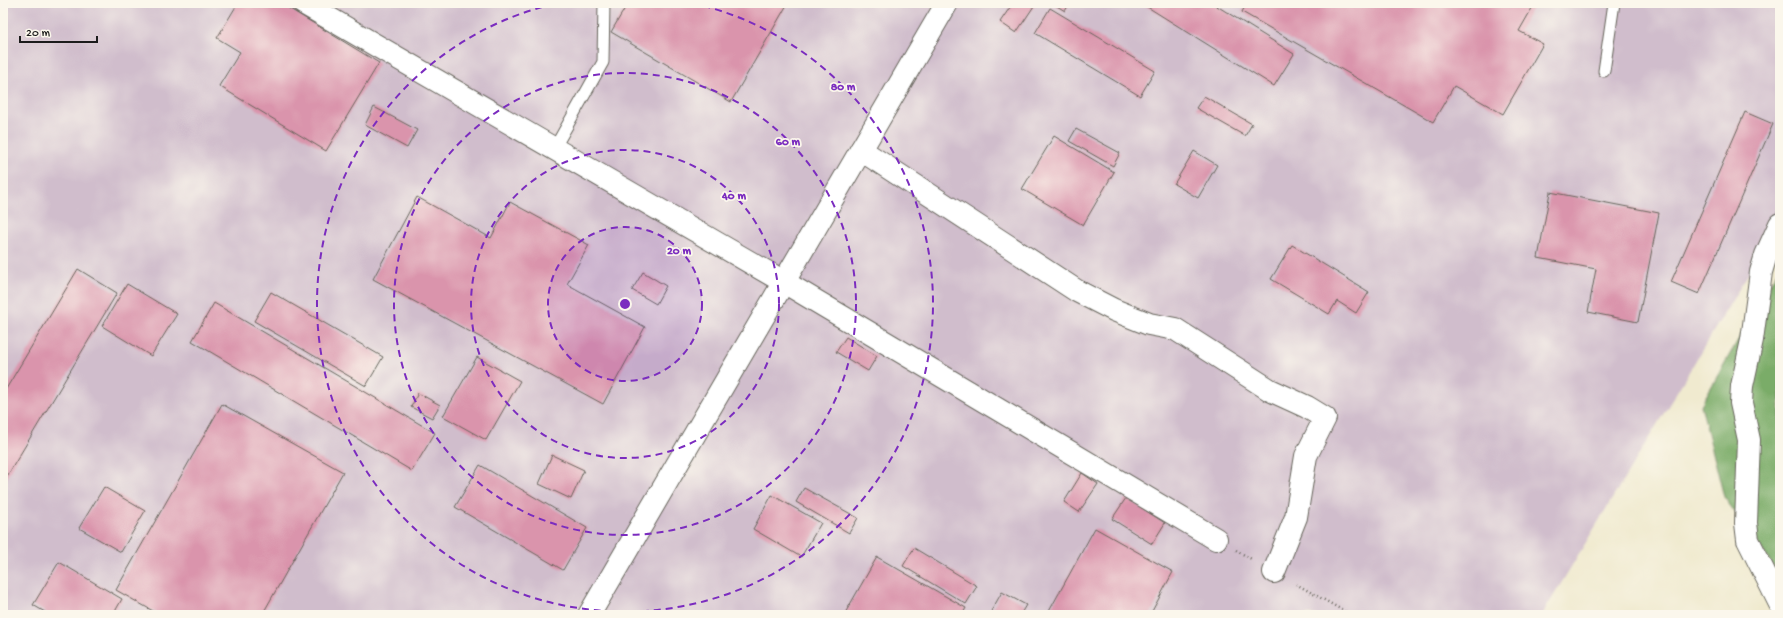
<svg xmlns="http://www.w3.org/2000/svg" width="1783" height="618" font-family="'Gochi Hand',sans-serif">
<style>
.industrial{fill:#d0bdcc}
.forest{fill:#7aac67;stroke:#4b6442}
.building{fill:#da94ac}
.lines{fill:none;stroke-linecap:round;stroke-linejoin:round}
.service-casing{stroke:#66645b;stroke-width:13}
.minor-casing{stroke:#66645b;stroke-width:24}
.path{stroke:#66645b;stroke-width:2.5;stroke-dasharray:1 3;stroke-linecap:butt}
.service{stroke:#fff;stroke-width:11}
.minor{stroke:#fff;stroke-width:22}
.ring{fill:none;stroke:#7b2cbf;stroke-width:2;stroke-dasharray:7 5}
.centre{fill:#7b2cbf;stroke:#fbf7ec;stroke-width:2}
.ring-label{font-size:12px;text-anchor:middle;font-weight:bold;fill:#7b2cbf;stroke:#fbf7ec;stroke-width:3.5;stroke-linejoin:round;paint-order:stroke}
</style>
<rect width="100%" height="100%" fill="#fbf7ec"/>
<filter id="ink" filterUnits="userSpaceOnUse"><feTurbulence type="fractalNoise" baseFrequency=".025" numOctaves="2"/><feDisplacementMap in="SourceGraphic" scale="8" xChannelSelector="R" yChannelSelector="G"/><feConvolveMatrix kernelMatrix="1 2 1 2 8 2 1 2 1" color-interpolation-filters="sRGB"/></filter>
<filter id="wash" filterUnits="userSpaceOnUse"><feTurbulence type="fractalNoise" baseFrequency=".012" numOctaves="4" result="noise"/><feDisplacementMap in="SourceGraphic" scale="16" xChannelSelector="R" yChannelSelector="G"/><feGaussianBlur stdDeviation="0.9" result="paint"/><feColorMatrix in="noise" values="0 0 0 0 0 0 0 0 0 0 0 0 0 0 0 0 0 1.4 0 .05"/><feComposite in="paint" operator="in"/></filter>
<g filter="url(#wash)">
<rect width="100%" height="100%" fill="#f0eacf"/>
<path class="industrial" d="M3,3H1780V221L1542,615H3Z"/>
<path class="forest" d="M1780,266V575L1724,497L1701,405Z"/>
<g id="blocks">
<g class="building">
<path d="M238,3H280L379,63L326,151L219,86L240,52L217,38Z"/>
<path d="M628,3H788L731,102L611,32Z"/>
<path d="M1013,3H1036L1016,33L1000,22Z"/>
<path d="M1052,3H1070L1065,11Z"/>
<path d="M1141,3H1212L1294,54L1274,86Z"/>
<path d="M1247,3H1535L1519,31L1543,44L1503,114L1454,86L1433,122L1242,12Z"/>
<path d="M1050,8L1155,71L1140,96L1035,33Z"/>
<path d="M1204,96L1252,124L1245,136L1196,108Z"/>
<path d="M374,107L417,130L407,148L365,125Z"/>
<path d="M1745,112L1773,124L1699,294L1671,282Z"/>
<path d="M1076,129L1120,153L1113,166L1069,141Z"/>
<path d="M1054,136L1114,172L1083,225L1022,189Z"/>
<path d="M1194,151L1217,165L1198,198L1174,184Z"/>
<path d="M1550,192L1659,213L1638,322L1588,312L1596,269L1538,258Z"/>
<path d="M417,197L491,238L510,202L589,245L567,284L645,327L603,404L373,279Z"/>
<path d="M1292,245L1369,292L1356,313L1337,301L1329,314L1271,279Z"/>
<path d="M78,269L117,293L3,483V394Z"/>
<path d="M643,272L666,286L656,304L632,290Z"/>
<path d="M127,284L177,314L151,356L102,326Z"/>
<path d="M271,292L383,357L366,386L254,321Z"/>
<path d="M214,303L435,433L412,471L192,341Z"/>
<path d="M846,337L877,356L868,371L836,352Z"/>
<path d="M477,357L520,381L486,440L443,416Z"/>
<path d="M418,393L440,405L432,418L411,407Z"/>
<path d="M222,404L343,472L262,615H160L116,590Z"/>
<path d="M552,455L584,470L571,499L539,484Z"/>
<path d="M480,465L587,528L563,570L455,507Z"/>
<path d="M1082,473L1098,484L1079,512L1064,502Z"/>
<path d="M104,487L145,511L121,552L79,528Z"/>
<path d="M804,488L858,518L849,533L796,502Z"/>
<path d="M772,495L821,523L801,557L753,529Z"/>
<path d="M1126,498L1165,523L1152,544L1112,519Z"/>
<path d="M1095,528L1173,572L1150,615H1047Z"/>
<path d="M914,548L977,586L966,604L903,566Z"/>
<path d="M877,557L966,608L962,615H844Z"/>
<path d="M59,562L122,599L113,615H50L33,605Z"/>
<path d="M1002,592L1026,605L1020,615H989Z"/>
</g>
</g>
</g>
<g filter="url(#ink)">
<use href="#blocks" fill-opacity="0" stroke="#66645b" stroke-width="1"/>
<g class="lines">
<g class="service-casing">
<g id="service">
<path d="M1604,71L1614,3"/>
<path d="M554,149L603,62L604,3"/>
</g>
</g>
<g class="minor-casing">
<g id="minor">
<path d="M303,3L784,282L1216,539"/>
<path d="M861,150L1077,291L1114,310L1149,324L1175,329L1270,390L1307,407L1325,418L1306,456L1296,517L1274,572"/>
<path d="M1780,224L1766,255L1761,272L1752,340L1742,386L1741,403L1749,440L1746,523L1748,540L1780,604"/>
<path d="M589,615L947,3"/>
</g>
</g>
<g class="path">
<path d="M1236,550L1253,560"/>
<path d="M1296,584L1351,615"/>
<path d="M1517,615L1520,613L1523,615"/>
</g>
<use href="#service" class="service"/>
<use href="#minor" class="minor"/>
</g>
</g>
<circle cx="625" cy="304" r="77" fill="#7b2cbf" fill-opacity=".12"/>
<g class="ring">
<circle cx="625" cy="304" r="77"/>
<circle cx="625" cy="304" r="154"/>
<circle cx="625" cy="304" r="231"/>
<path d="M692 3A308 308 0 1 1 558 3"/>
</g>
<circle cx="625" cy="304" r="6" class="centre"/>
<g class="ring-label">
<text x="843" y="90">80 m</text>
<text x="788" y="145">60 m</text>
<text x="734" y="199">40 m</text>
<text x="679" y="254">20 m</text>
</g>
<rect width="1783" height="618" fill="none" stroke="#fbf7ec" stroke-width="16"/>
<path d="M20 36v6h77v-6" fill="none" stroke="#1c1c1c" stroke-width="2"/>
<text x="26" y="36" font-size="12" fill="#1c1c1c" stroke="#fbf7ec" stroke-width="3" paint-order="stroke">20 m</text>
</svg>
